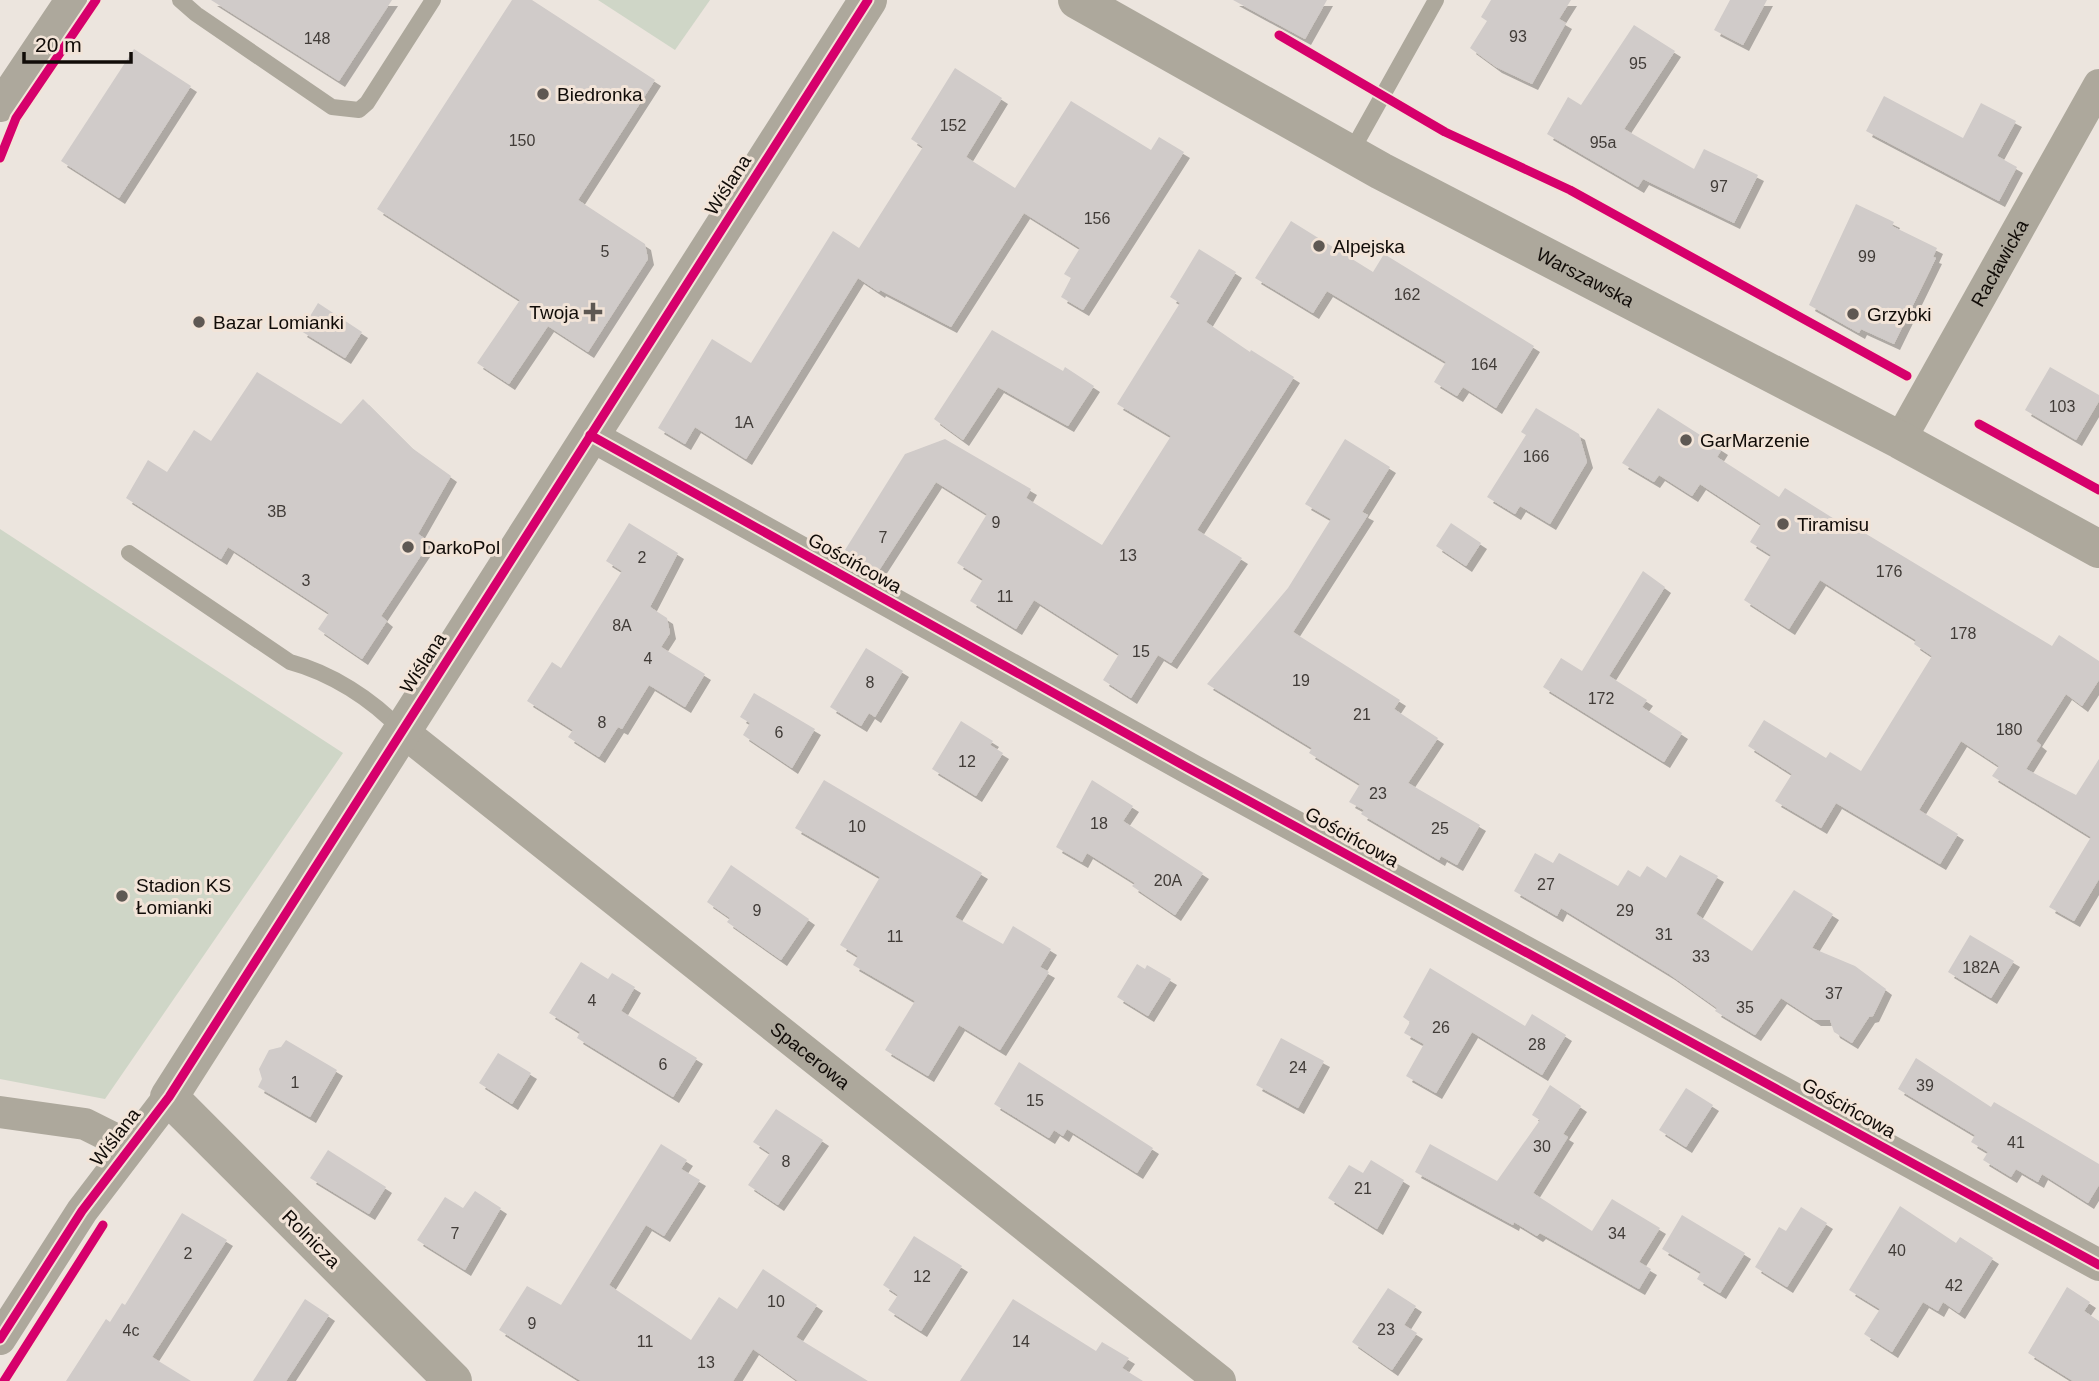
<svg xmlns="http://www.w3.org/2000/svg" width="2099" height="1381" font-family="Arial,sans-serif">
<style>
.green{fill:#cfd6c7}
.building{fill:#d0cbc9;filter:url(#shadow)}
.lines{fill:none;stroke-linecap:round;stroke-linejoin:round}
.service{stroke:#ada89c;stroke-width:16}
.minor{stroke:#ada89c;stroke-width:32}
.tertiary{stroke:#ada89c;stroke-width:38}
.cycleway-casing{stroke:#f2e4d8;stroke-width:13}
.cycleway{stroke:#d6006c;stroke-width:9}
.poi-dot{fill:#5e5853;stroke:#f2e4d8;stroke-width:2.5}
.labels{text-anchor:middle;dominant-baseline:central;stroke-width:6;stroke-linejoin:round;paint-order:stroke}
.number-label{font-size:16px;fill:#413c38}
.poi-label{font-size:19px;fill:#110c08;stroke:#f2e4d8;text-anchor:start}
.street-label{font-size:19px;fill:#110c08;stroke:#f2e4d8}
</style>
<defs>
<filter id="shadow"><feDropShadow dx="6" dy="6" stdDeviation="0" flood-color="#0004"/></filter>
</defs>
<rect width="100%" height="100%" fill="#ece5de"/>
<g class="green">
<path d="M598,0H710L675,50Z"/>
<path d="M0,529L343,753L105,1099L0,1079Z"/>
</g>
<g class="building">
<path d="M211,0H392L339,81Z"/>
<path d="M512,0H532L655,80L578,200L645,244L648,259L588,352L548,326L509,384L477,363L520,300L377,209Z"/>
<path d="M1233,0H1327L1305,39Z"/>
<path d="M1491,0H1571L1559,19L1566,23L1532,84L1496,67L1470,48L1487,21L1481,17Z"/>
<path d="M1730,0H1767L1743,45L1714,30Z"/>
<path d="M1634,25L1675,51L1624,129L1694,169L1704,149L1758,175L1734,223L1643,179L1638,187L1547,134L1568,97L1581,105Z"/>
<path d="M134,49L191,86L119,198L61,161Z"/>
<path d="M955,68L1002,98L966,157L1015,188L1071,101L1151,150L1159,137L1184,152L1083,310L1061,297L1071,278L1064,274L1080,248L1024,213L951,327L880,290L879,292L858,278L746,459L695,427L685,444L658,428L712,339L751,363L833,231L859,248L923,147L911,139Z"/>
<path d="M1884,96L1963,138L1981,103L2016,121L1997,156L2017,167L1999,201L1866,131Z"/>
<path d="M1856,204L1894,222L1892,226L1937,248L1933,257L1936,258L1894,344L1861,329L1859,333L1809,305Z"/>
<path d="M1291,221L1373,272L1384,254L1534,346L1496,408L1463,387L1457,396L1434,382L1446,362L1327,291L1313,313L1255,278Z"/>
<path d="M1199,249L1236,272L1206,322L1250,352L1251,350L1294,377L1197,530L1242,558L1171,663L1158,655L1131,698L1103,680L1119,654L1034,600L1016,629L970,601L983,579L957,563L987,514L936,482L878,572L845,550L905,454L945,439L1031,489L1026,498L1102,545L1171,436L1117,404L1180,303L1170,297Z"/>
<path d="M318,303L362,332L345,358L301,331Z"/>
<path d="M992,330L1063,371L1065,367L1094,386L1068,426L998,387L963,440L934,419Z"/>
<path d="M2050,367L2099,395V401L2076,440L2025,410Z"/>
<path d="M257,372L341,424L363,399L412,448L451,476L418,534L430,542L381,616L387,621L362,659L318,629L329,613L228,547L221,559L126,498L148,460L167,472L194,430L211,441Z"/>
<path d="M1536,408L1579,434L1587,462L1550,524L1520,506L1515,514L1487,497L1526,435L1521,432Z"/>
<path d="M1658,408L1722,449L1717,457L1779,497L1785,488L1855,532L1858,529L2052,646L2059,635L2099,661V680L2082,706L2066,694L2036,741L2041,745L2026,769L2076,795L2099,759V879L2074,921L2049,907L2091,837L1992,776L1999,766L1961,741L1919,810L1958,834L1940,864L1836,803L1821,828L1775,801L1792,774L1748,746L1764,720L1826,758L1830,752L1861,771L1932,656L1914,644L1916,640L1820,580L1789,629L1744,600L1771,555L1750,542L1761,524L1700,484L1692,496L1659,475L1654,482L1622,463Z"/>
<path d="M1345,439L1390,467L1362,512L1368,515L1293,632L1400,700L1394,709L1438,738L1408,783L1480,825L1457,865L1441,856L1439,860L1361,814L1364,810L1349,802L1360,784L1309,753L1312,748L1207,684L1288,588L1331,519L1305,504Z"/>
<path d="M629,523L678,553L650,607L667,618L670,633L661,647L705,674L685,707L649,685L622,729L618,727L599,757L568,737L573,730L527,701L552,662L561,668L622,571L606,561Z"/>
<path d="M1451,523L1481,543L1466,566L1436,546Z"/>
<path d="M1643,571L1665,587L1609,676L1647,700L1642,707L1682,733L1664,762L1543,687L1561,658L1582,671Z"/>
<path d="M866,648L903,671L875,717L869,713L861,726L830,707Z"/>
<path d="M754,693L815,729L792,768L743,735L750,723L740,717Z"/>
<path d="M961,721L993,741L990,745L1003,753L976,796L932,769Z"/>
<path d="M824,780L982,873L955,917L1003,944L1013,926L1051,949L1040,967L1049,972L1000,1050L959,1025L928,1076L885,1050L915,1001L853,965L858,956L840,945L880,877L795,828Z"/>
<path d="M1092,780L1133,806L1123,821L1203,873L1175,915L1132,886L1135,883L1087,853L1082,862L1056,847Z"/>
<path d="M1535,853L1553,863L1559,853L1618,886L1628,870L1640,877L1647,866L1666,878L1680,855L1718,876L1696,914L1752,951L1794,890L1833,914L1812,948L1855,966L1886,989L1873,1016L1869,1017L1852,1043L1834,1032L1830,1020H1815L1781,998L1755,1035L1715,1011L1717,1008L1669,974L1561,908L1557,916L1514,891Z"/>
<path d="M731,865L809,919L781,960L727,922L730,918L707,902Z"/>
<path d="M1970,935L2014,961L1991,998L1948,972Z"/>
<path d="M581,962L608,979L612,973L635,987L621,1011L697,1058L673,1097L577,1038L580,1032L549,1013Z"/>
<path d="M1137,964L1145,969L1147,965L1171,979L1148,1016L1117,997Z"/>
<path d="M1430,968L1525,1026L1532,1014L1566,1035L1542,1075L1472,1032L1436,1093L1406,1076L1424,1044L1404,1033L1410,1022L1403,1017Z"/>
<path d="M1281,1038L1324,1061L1298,1108L1256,1085Z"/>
<path d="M286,1040L337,1070L310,1117L258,1087L262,1079L259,1069L269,1050L281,1047Z"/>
<path d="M498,1053L531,1073L512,1104L479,1083Z"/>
<path d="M1916,1058L1991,1107L1994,1102L2099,1164V1185L2088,1203L2042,1174L2038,1182L2016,1169L2011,1177L1983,1160L1988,1152L1971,1142L1975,1135L1898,1089Z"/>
<path d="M1019,1062L1153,1148L1137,1173L1067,1129L1063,1136L1054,1130L1049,1138L994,1104Z"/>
<path d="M1550,1085L1581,1106L1563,1134L1568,1137L1533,1193L1592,1231L1612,1199L1660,1228L1639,1262L1651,1269L1639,1289L1540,1233L1537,1236L1514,1222L1513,1225L1415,1172L1430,1144L1497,1181L1540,1120L1546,1124L1532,1115Z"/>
<path d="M1686,1088L1713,1105L1686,1147L1659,1130Z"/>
<path d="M776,1109L823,1140L778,1205L748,1185L770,1153L753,1142Z"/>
<path d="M661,1144L687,1160L681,1169L700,1180L664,1236L646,1225L609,1285L691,1340L719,1297L737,1309L763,1269L817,1305L796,1337L868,1381H798L753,1349L733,1381H581L499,1330L527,1286L561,1305Z"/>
<path d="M328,1150L386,1187L369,1214L310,1178Z"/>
<path d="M1371,1160L1404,1180L1377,1229L1328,1198L1349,1165L1363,1173Z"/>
<path d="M475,1191L501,1208L465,1270L417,1240L445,1197L463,1208Z"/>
<path d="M1900,1206L1956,1243L1960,1237L1993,1258L1959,1313L1943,1302L1938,1311L1923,1302L1892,1352L1864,1334L1880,1309L1849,1290Z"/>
<path d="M1801,1207L1827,1223L1787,1287L1755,1267L1779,1227L1786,1231Z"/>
<path d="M182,1213L227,1240L152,1357L191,1381H66L106,1319L110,1322L122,1303L125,1305Z"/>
<path d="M1682,1215L1745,1253L1720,1293L1697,1279L1701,1272L1662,1249Z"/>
<path d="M914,1236L962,1266L921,1331L888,1310L898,1295L883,1285Z"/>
<path d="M2067,1287L2090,1302L2084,1311L2099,1321V1381H2073L2028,1353Z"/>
<path d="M1388,1288L1416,1306L1404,1325L1417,1333L1392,1370L1352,1342Z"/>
<path d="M305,1299L329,1315L286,1381H253Z"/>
<path d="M1013,1299L1096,1351L1102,1342L1129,1358L1122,1368L1143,1381H960Z"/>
</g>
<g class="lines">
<g class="service">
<path d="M180,0L196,14L332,107L359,110L367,103L433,0"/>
<path d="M1350,154L1436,0"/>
<path d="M129,553L290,662C331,673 372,699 401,730"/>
</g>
<g class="minor">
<path d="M0,106L71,0"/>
<path d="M590,435L1190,769L2099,1265"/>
<path id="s1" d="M1900,440L2099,85"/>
<path id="s2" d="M401,730L1220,1381"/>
<path d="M0,1112L85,1124L129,1146"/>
<path d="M0,1339L82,1211L169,1097"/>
</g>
<g class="tertiary">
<path id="s3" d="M1077,0L1381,171L1900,440L2099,549"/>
<path d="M453,1381L169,1097L868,0"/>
</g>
<g class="cycleway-casing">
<g id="cycleway">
<path d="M1279,35L1445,132L1570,190L1907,376"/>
<path d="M0,158L16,118L96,0"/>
<path d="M1979,424L2099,490"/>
<path d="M590,435L1190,769L2099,1265"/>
<path d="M0,1339L82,1211L169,1097L868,0"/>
<path d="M4,1381L103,1225"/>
</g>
</g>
<use href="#cycleway" class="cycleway"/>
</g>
<g class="poi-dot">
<circle cx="543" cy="94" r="7"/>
<circle cx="1319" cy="246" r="7"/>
<path d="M589.5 301.5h7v7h7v7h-7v7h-7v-7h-7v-7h7z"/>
<circle cx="1853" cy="314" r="7"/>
<circle cx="199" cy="322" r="7"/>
<circle cx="1686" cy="440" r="7"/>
<circle cx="1783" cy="524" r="7"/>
<circle cx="408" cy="547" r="7"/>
<circle cx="122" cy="896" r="7"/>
</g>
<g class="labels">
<g class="number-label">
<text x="1518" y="36">93</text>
<text x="317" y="38">148</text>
<text x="1638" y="63">95</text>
<text x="953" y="125">152</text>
<text x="522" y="140">150</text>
<text x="1603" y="142">95a</text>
<text x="1719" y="186">97</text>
<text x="1097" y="218">156</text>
<text x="605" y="251">5</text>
<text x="1867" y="256">99</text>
<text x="1407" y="294">162</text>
<text x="1484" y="364">164</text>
<text x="2062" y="406">103</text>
<text x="744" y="422">1A</text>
<text x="1536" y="456">166</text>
<text x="277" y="511">3B</text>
<text x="996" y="522">9</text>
<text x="883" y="537">7</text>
<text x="1128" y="555">13</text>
<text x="642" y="557">2</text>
<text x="1889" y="571">176</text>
<text x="306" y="580">3</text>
<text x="1005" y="596">11</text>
<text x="622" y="625">8A</text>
<text x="1963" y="633">178</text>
<text x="1141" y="651">15</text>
<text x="648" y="658">4</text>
<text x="1301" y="680">19</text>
<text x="870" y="682">8</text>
<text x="1601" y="698">172</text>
<text x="1362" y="714">21</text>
<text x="602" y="722">8</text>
<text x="2009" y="729">180</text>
<text x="779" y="732">6</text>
<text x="967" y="761">12</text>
<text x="1378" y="793">23</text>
<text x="1099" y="823">18</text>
<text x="857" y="826">10</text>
<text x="1440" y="828">25</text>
<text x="1168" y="880">20A</text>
<text x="1546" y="884">27</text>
<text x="757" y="910">9</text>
<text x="1625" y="910">29</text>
<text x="1664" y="934">31</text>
<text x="895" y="936">11</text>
<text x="1701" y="956">33</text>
<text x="1981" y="967">182A</text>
<text x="1834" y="993">37</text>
<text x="592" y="1000">4</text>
<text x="1745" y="1007">35</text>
<text x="1441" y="1027">26</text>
<text x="1537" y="1044">28</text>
<text x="663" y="1064">6</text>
<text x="1298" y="1067">24</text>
<text x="295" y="1082">1</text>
<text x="1925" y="1085">39</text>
<text x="1035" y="1100">15</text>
<text x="2016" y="1142">41</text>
<text x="1542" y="1146">30</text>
<text x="786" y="1161">8</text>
<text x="1363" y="1188">21</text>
<text x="455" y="1233">7</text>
<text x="1617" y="1233">34</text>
<text x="1897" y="1250">40</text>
<text x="188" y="1253">2</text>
<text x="922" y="1276">12</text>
<text x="1954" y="1285">42</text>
<text x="776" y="1301">10</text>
<text x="532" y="1323">9</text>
<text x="1386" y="1329">23</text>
<text x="131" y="1330">4c</text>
<text x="645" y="1341">11</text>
<text x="1021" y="1341">14</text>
<text x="706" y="1362">13</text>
</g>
<g class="poi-label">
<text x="557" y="94">Biedronka</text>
<text x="1333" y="246">Alpejska</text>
<text x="579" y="312" text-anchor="end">Twoja</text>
<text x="1867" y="314">Grzybki</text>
<text x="213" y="322">Bazar Lomianki</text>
<text x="1700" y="440">GarMarzenie</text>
<text x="1797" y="524">Tiramisu</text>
<text x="422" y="547">DarkoPol</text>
<text x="136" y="885">Stadion KS<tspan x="136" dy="22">Łomianki</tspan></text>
</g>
<g class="street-label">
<text transform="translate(728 185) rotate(-57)">Wiślana</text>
<text stroke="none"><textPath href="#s1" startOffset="203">Racławicka</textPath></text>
<text stroke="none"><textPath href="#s3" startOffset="579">Warszawska</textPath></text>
<text transform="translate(855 563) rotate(29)">Gościńcowa</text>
<text transform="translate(423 663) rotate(-57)">Wiślana</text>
<text transform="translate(1352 837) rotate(29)">Gościńcowa</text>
<text stroke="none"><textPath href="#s2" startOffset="523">Spacerowa</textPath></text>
<text transform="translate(1849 1108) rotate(29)">Gościńcowa</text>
<text transform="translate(115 1137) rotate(-52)">Wiślana</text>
<text transform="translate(311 1239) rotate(45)">Rolnicza</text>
</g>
</g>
<path d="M24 52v10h107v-10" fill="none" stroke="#110c08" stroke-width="3.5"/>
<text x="35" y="52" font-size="21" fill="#110c08" stroke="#f2e4d8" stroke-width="5" paint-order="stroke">20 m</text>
</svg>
